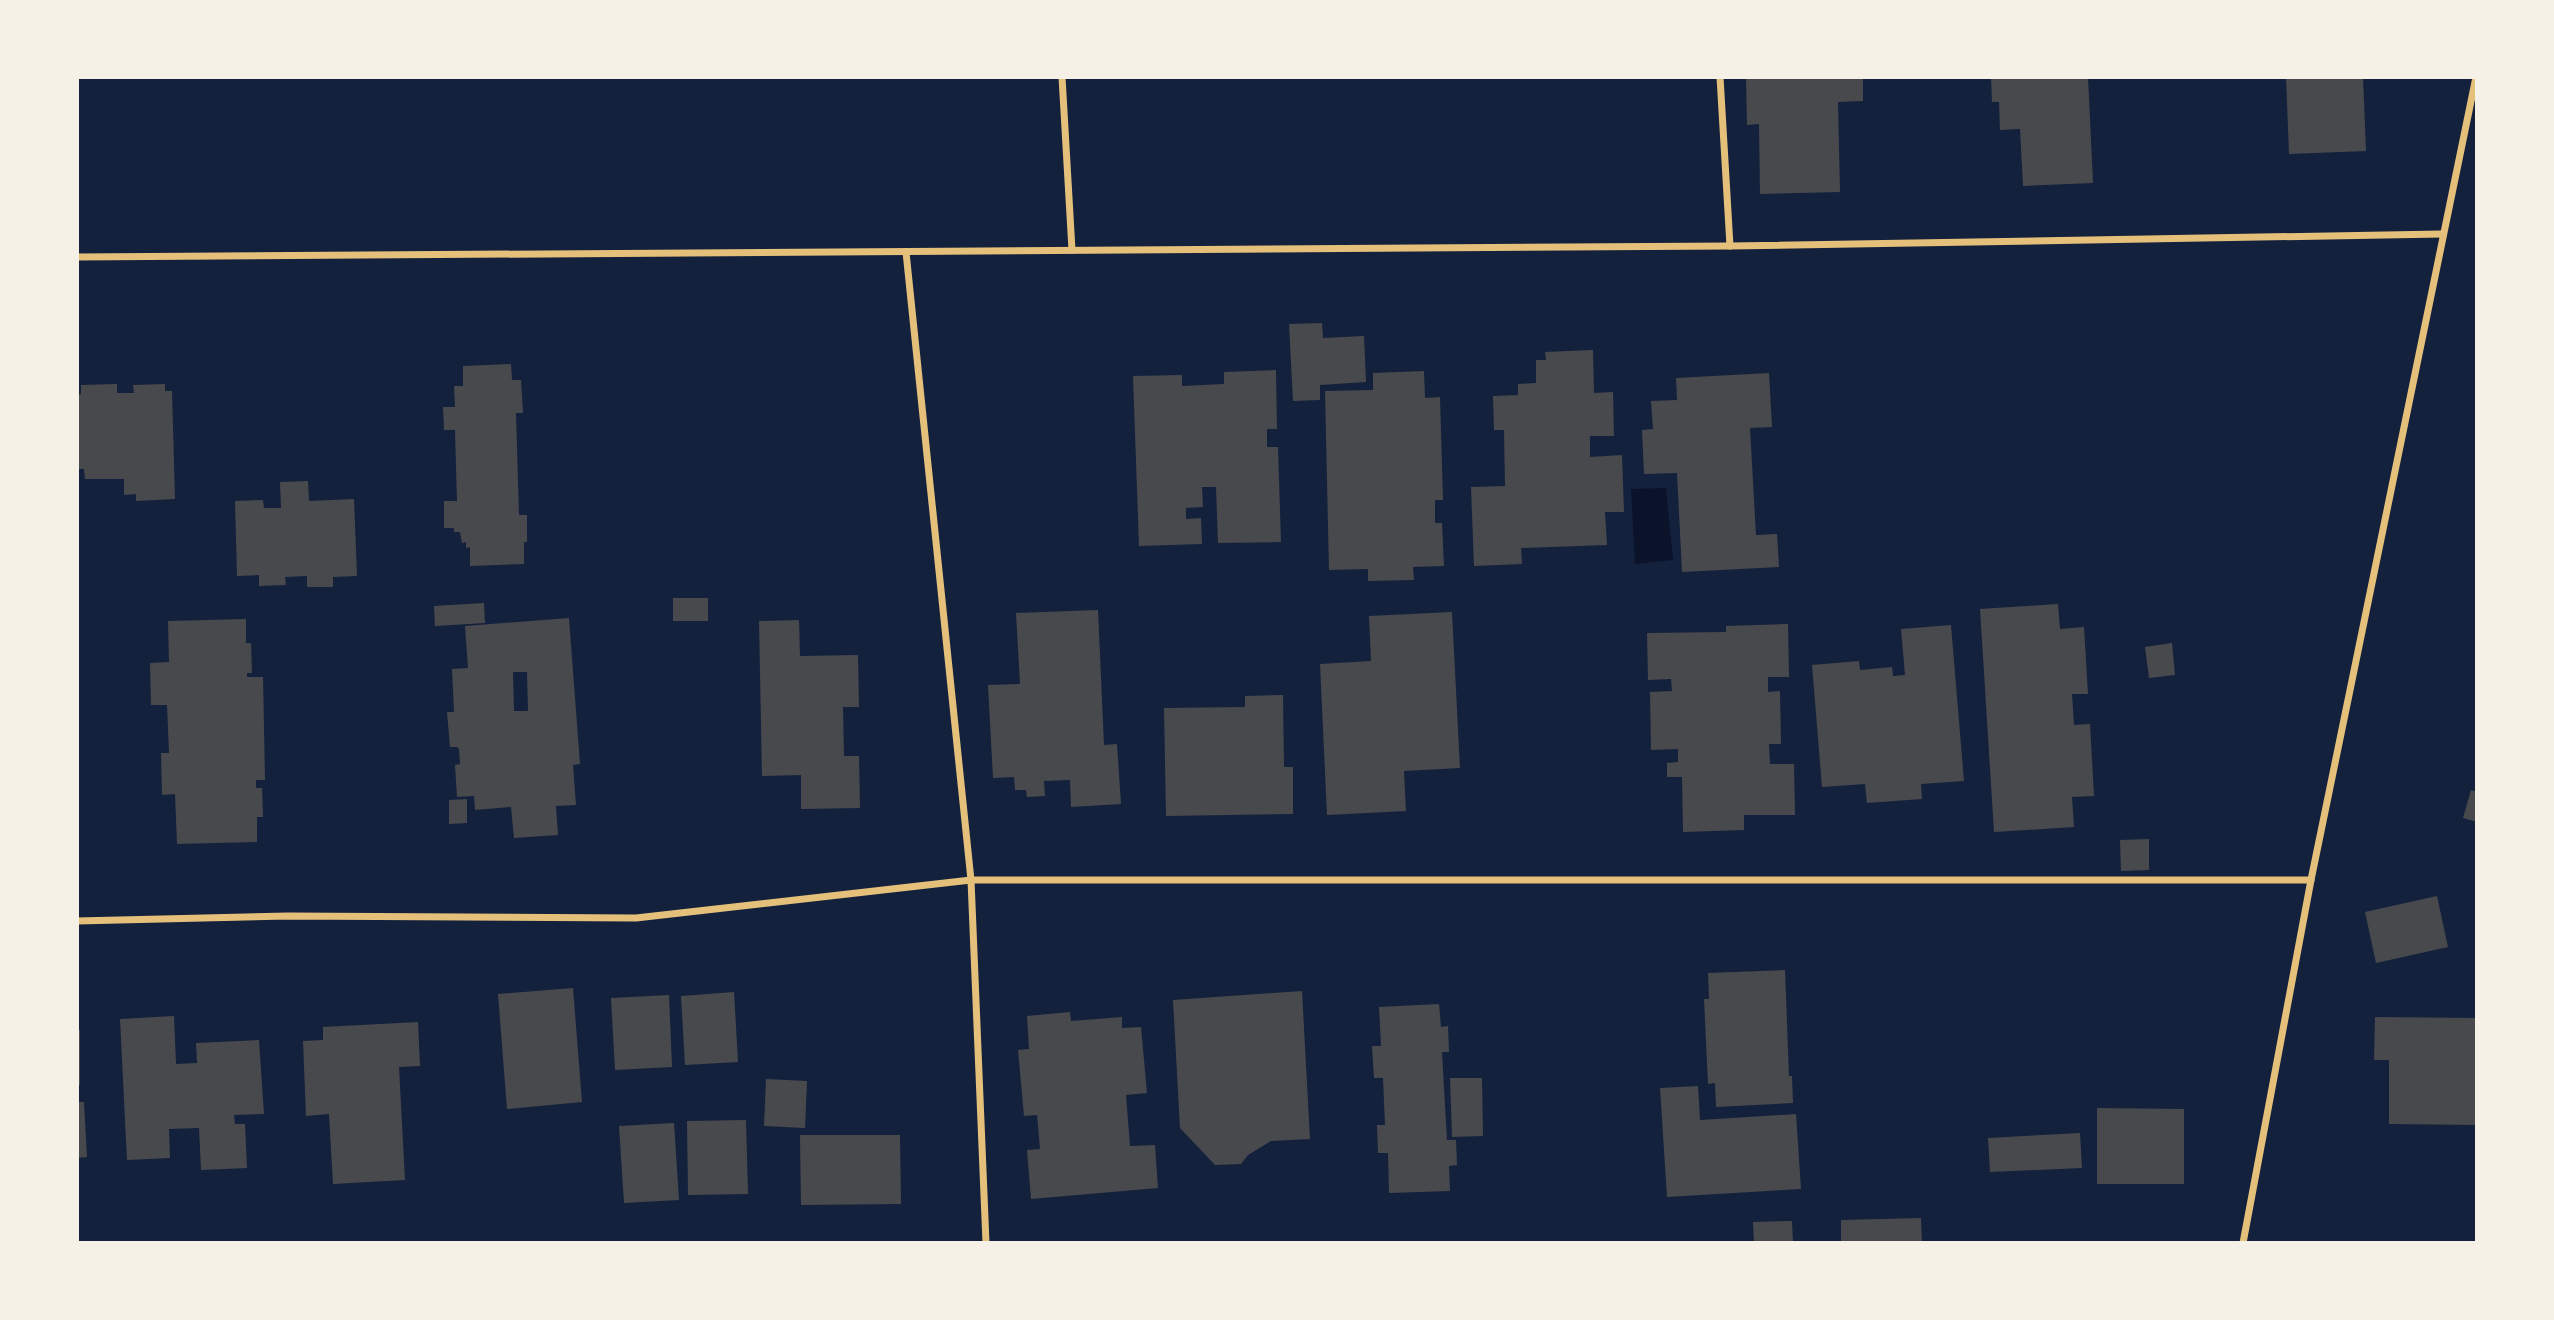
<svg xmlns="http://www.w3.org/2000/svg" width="2554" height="1320" font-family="'Archivo Narrow',sans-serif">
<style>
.water{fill:#0b132b}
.building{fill:#48494c;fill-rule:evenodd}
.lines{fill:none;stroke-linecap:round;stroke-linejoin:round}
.minor{stroke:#e5c07b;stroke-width:7}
</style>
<rect width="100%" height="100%" fill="#14213d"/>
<path class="water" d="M1666,488L1673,560L1635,564L1631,489Z"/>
<g class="building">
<path d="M1746,77H1863V101L1838,102L1840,192L1760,194L1759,124L1747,125Z"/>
<path d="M1991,77H2088L2093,183L2023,186L2020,129L2000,130L1999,102H1992Z"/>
<path d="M2286,77H2363L2366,151L2289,154Z"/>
<path d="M1322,323L1323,338L1364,336L1366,382L1320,385V400L1293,401L1289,324Z"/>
<path d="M1593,350L1594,393L1613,392L1614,436H1590V457L1622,455L1624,512H1605L1607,545L1521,548L1522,564L1474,566L1471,487L1505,486L1504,430H1494L1493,396L1518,395V384L1536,383V360H1546L1545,352Z"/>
<path d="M511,364L512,380H521L523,413H516L519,515H527V542H524V564L470,566V547L466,548V542L462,543L460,532H454V528H444V501H457L455,430H444L443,407H455L454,386H463V366Z"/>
<path d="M1276,370L1277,429H1267V447H1278L1281,542L1218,543L1216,487H1202L1203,507L1186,508V519L1201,518L1202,544L1139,546L1133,376L1182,375V386L1224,384V372Z"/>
<path d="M1424,371L1425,398L1440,397L1443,500H1435V523H1442L1444,566L1413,567L1414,580L1368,581V569L1329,570L1325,391L1373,390V373Z"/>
<path d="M1769,373L1772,427L1750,428L1756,535L1777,534L1779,567L1682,572L1677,473L1644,474L1642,430L1653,429L1651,401L1677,400L1676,378Z"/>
<path d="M117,384V393H134L133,385L165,384V391H172L175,499L136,501V494L124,495V479H85L84,469H77V395L81,394V385Z"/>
<path d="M308,481L309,501L354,499L357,576L333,577V587H307V576L285,577L286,585L259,586V575L237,576L235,501L263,500L264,508H281L280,482Z"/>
<rect x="673" y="598" width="35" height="23"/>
<path d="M484,603L485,623L435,626L434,606Z"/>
<path d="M2058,604L2060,629L2084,627L2088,694H2072L2074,725L2090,724L2094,796L2072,797L2074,827L1994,832L1980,609Z"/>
<path d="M1098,610L1104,745L1117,744L1121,804L1071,807L1070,780L1044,781L1045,796L1027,797L1026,790H1015L1014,777L993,778L988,685L1020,684L1016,613Z"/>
<path d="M1452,612L1460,768L1404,771L1406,811L1327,815L1320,664L1371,661L1369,616Z"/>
<path d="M569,618L580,764L573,765L576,805L556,806L558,835L514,838L511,807L475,810L474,796L457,797L455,765L460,764L459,749L457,747H450L447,712H454L452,669L468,668L465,626ZM513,672H527L528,711H514Z"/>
<path d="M246,619V643H251L252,673H247V677H263L265,780H256V788H262L263,817H257V842L177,844L175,794L162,795L161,753H169L167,705H151L150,663L169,662L168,621Z"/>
<path d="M799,620L800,656L858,655L859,707H843L844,756H859L860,808L801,809V775L762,776L759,621Z"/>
<path d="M1788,624L1789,677H1768V692L1780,691L1781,744H1769L1770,764H1794L1795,815H1744V830L1683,832L1682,777H1667V763L1678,762V749L1651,750L1650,692L1672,691L1671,679L1648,680L1647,633L1726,632V626Z"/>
<path d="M1951,625L1964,781L1921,784L1922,799L1867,803L1865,784L1822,787L1812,665L1859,661L1860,670L1892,667L1893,676L1905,675L1901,629Z"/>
<path d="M2172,643L2175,675L2149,678L2145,647Z"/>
<path d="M1283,695L1284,767H1293V814L1166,816L1164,708L1245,707V696Z"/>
<path d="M2471,790L2477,792V822L2463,818Z"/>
<path d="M467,799V823L449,824V800Z"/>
<path d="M2149,839V870L2121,871L2120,840Z"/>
<path d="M2437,896L2448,947L2376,963L2365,912Z"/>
<path d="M1785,970L1789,1076H1792L1793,1103L1716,1107L1715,1083L1708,1084L1704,999H1709L1708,973Z"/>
<path d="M573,988L582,1102L507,1109L498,994Z"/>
<path d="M1302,991L1310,1139L1271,1141L1248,1155L1241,1164L1215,1165L1180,1128L1173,1000Z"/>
<path d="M734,992L738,1062L685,1065L681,996Z"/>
<path d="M669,995L672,1067L615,1070L611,998Z"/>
<path d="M1439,1004L1441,1027L1448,1026L1449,1052H1442L1447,1140H1456L1457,1165L1449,1166L1450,1191L1389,1193L1388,1153H1378L1377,1125H1385L1383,1078H1374L1372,1046H1381L1379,1007Z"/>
<path d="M1070,1012L1071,1021L1122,1017V1028L1141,1027L1147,1093L1126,1095L1130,1146L1155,1145L1158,1188L1031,1199L1027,1150L1040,1149L1037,1115L1024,1116L1018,1050L1029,1049L1027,1016Z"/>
<path d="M174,1016L176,1064L197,1063L196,1043L259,1040L264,1114L234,1115L235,1124H245L247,1168L201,1170L199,1128L169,1129L170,1158L127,1160L120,1019Z"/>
<path d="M2375,1017L2477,1018V1125L2389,1124V1060H2374Z"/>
<path d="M418,1022L420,1066L399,1067L405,1180L333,1184L329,1114L306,1116L303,1041L323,1040V1027Z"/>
<rect x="77" y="1030" width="3" height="55"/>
<path d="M1450,1078H1482L1483,1136L1452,1137Z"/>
<path d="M766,1079L807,1081L805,1128L764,1126Z"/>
<path d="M1698,1086L1700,1120L1796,1114L1801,1189L1667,1197L1660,1088Z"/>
<path d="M77,1102H84L87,1157L77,1158Z"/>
<path d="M2097,1108L2184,1109V1184H2097Z"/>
<path d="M746,1120L748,1194L688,1195L687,1121Z"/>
<path d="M674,1123L679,1200L624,1203L619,1126Z"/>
<path d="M2080,1133L2082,1168L1990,1172L1988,1138Z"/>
<path d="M800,1135H900L901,1204L801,1205Z"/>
<path d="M1921,1218L1922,1243H1841V1220Z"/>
<path d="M1792,1221L1793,1243H1754L1753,1222Z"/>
</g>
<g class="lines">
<g class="minor">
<path d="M1062,77L1072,250"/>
<path d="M1720,77L1730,246"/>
<path d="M906,252L971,880L986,1243"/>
<path d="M77,257L1730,246L2442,234"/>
<path d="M77,921L288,916L636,918L971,880H2311"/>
<path d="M2243,1243L2311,880L2476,77"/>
</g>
</g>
<rect width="2554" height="1320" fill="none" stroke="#f6f1e7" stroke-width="158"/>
</svg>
